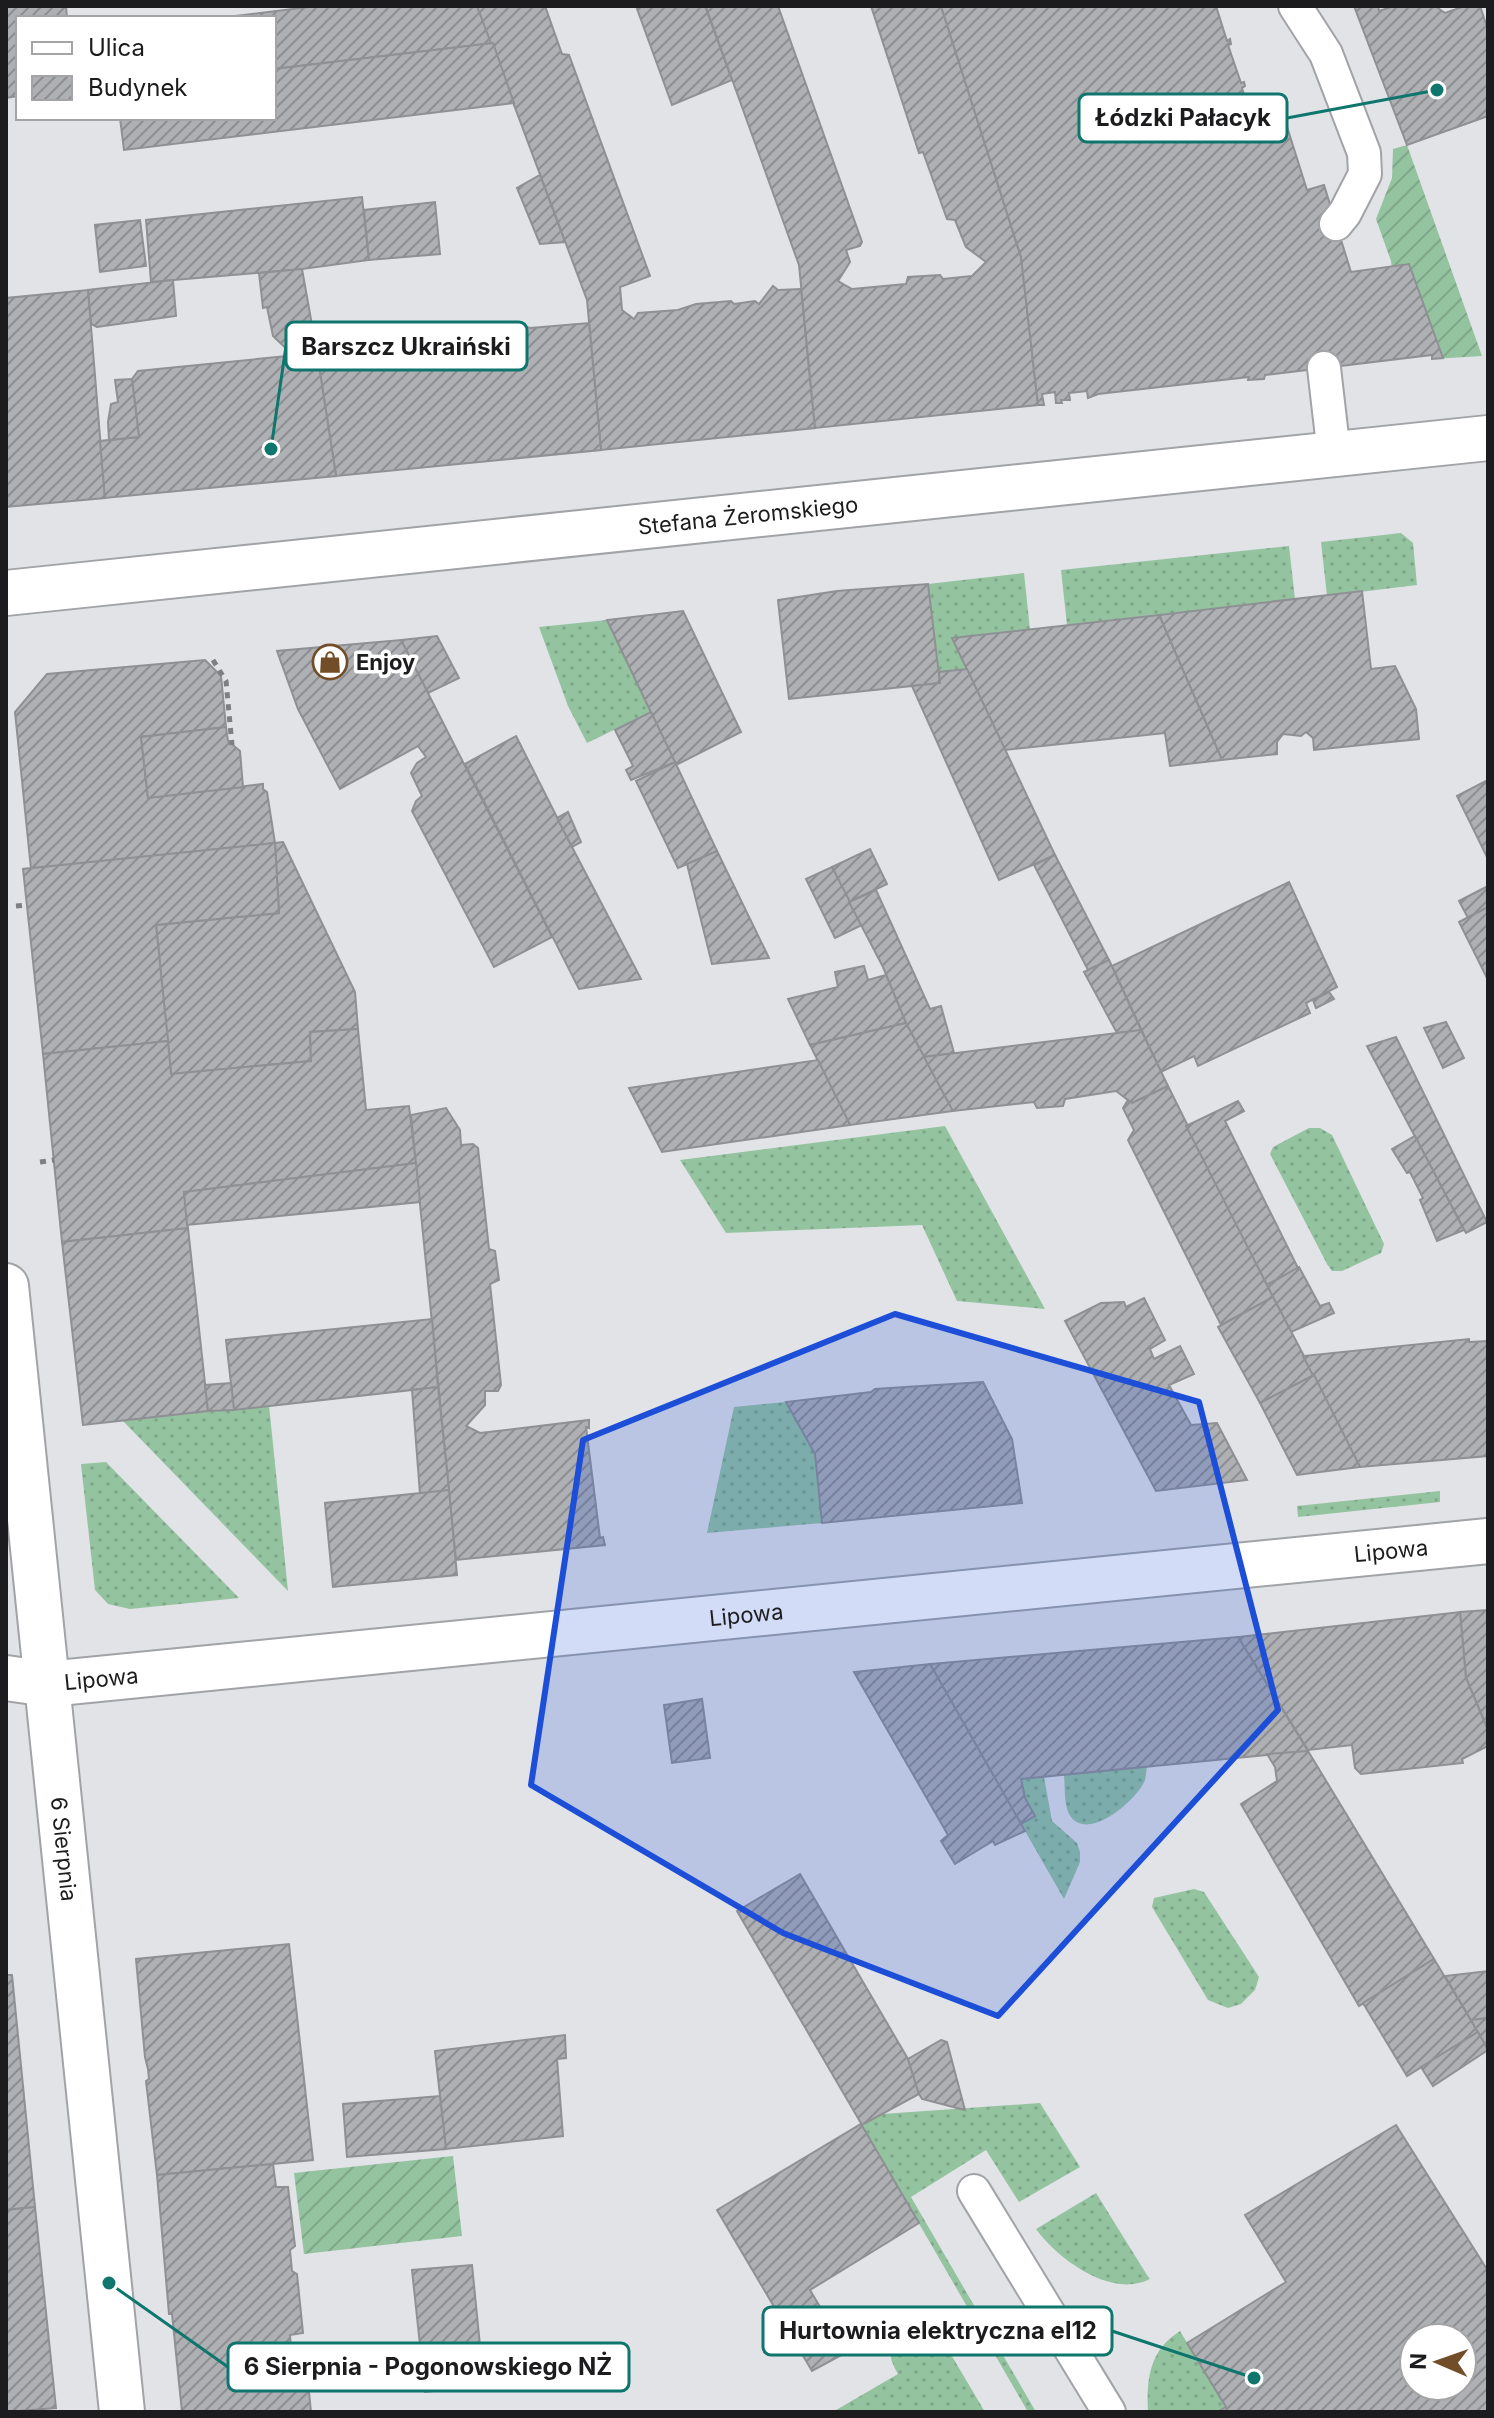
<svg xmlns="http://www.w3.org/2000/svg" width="1494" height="2418" font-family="Inter,sans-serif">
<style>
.grass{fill:url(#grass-dots)}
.garden{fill:url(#garden-furrows)}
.building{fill:url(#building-hatch);stroke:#8e9093;stroke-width:2;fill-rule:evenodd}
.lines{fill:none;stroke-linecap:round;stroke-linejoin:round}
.lane-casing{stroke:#a1a3a6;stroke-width:36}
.street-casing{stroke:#a1a3a6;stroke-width:48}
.secondary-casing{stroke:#a1a3a6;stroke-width:48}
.path{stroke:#7e7f82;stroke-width:5;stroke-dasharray:6 6;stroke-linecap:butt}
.lane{stroke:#fff;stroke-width:32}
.street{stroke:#fff;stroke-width:44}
.secondary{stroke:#fff;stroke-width:44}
.marked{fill:#1d4ed8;fill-opacity:0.2;stroke:#1d4ed8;stroke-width:6;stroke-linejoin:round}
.labels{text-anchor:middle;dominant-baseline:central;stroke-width:7;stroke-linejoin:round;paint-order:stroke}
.street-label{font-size:22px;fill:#1c1c1e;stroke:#fff}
.poi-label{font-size:22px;font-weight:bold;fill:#1c1c1e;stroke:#fff;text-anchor:start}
.leader{fill:none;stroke:#0f766e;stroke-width:3}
.callout-dot{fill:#0f766e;stroke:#fff;stroke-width:3}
.callout{fill:#fff;stroke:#0f766e;stroke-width:3}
.callout-label{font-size:24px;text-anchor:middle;font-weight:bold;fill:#1c1c1e}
</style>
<defs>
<pattern id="grass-dots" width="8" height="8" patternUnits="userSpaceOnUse" patternTransform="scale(2)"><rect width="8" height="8" fill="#94c3a0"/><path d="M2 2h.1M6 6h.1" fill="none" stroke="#7fa789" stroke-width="1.8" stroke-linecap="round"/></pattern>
<pattern id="garden-furrows" width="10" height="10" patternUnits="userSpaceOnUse" patternTransform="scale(2)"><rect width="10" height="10" fill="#94c3a0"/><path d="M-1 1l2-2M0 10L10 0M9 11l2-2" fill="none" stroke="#7fa789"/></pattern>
<pattern id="building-hatch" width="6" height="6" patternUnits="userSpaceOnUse" patternTransform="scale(2)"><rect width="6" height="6" fill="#aeb0b3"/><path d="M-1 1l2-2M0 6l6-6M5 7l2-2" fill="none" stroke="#8d8e91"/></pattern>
</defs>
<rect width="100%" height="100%" fill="#e1e3e7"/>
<g class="grass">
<path d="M1401,533L1413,543L1417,585L1327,596L1321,542Z"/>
<path d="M1289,546L1295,599L1067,625L1061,570Z"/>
<path d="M1024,573L1030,630L952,638L967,669L939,672L928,584Z"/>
<path d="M607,620L651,712L587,743L568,706L539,627Z"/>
<path d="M945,1126L1045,1309L957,1301L922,1225L726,1233L680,1160Z"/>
<path d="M1309,1128H1320L1332,1135L1384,1244L1381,1253L1342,1271H1332L1327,1264L1270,1154L1273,1147Z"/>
<path d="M786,1402L815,1454L822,1523L707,1533L734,1407Z"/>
<path d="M269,1405L288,1591L123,1421Z"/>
<path d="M106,1462L239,1598L130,1609L108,1604L95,1590L81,1464Z"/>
<path d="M1440,1491V1502L1298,1517L1297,1506Z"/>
<path d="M1147,1767C1146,1771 1146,1776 1145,1780C1138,1799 1086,1845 1069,1814C1064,1804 1065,1786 1064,1775Z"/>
<path d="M1044,1777L1052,1821L1077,1843L1080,1852V1862L1064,1899L1021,1824L1035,1816L1025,1798L1021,1779Z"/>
<path d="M1194,1889L1204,1892L1259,1977L1255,1990L1241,2004L1228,2008L1208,2000L1152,1907L1154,1898Z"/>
<path d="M1040,2103L1080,2167L1019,2202L986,2150L911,2197L1036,2412H1028L862,2125L882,2114Z"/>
<path d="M1096,2193L1147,2275L1150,2279C1111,2299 1058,2259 1036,2229Z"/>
<path d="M918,2324L937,2331L985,2412H837L836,2410L898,2374C883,2348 889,2335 918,2324Z"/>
<path d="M1180,2331L1226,2407L1217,2412H1148C1146,2378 1150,2350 1180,2331Z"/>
</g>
<g class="garden">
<path d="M1407,145L1482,356L1432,359V355L1403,359L1391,261L1376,219L1392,178L1393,149Z"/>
<path d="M453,2156L462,2236L304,2254L294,2173Z"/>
</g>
<g class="building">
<path d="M6,6H66L67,18H18V96L6,98Z"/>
<path d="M317,6H477L493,43L274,69V18H219Z"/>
<path d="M477,6H545L562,54L569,55L650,276L620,287L622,310L634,319L638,313L678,310L696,304L731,301L734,304L755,301L759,304L773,286L778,290L801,289L815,428L601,450L587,300Z"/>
<path d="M636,6H705L732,80L672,105Z"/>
<path d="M709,6H778L862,242L860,246L846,250L850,262L838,281L852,289L906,284L908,277L940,275L943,279L972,276L986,262L966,247L955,220L947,219L923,152L919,153L871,6H941L1021,257L1038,405L815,428L799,265L706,7Z"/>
<path d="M941,6H1216L1227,41L1230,39L1231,44L1228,45L1241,83L1244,82L1245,86L1242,88L1253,124L1283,114L1307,190L1324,185L1351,272L1409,264L1443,358L1432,359V355L1265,375L1264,379L1248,380L1249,377L1098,394L1088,398L1087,391L1069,393L1070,400H1061L1062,403H1056L1055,392L1042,394L1044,405H1038L1021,257Z"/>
<path d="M1354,6H1378L1379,11L1394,6H1435L1445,13L1465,6H1480L1488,30V116L1407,145Z"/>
<path d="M493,43L514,103L124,150L120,118H274V69Z"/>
<path d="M540,175L565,242L540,244L517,188Z"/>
<path d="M362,197L369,260L302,269L151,282L146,220Z"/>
<path d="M435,202L440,254L369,260L364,210Z"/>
<path d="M140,220L146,266L100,272L95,225Z"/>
<path d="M302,269L317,353L293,355L273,336L267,307L263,308L259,273Z"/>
<path d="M173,280L176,316L97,327L91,324L88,290Z"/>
<path d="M88,290L105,498L6,507V298Z"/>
<path d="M589,323L601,450L336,476L317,352L406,342V339L423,337L494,332L500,325L517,324L530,328Z"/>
<path d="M317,353L336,476L105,498L100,441L139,437L132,379L138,371Z"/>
<path d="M132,379L139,437L109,440L108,422L111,404L118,402L115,380Z"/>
<path d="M928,584L940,683L789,699L778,600L837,591Z"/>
<path d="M1362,591L1371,669L1395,666L1416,709L1419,739L1314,750L1313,738L1306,732L1301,736L1283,734L1277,742V754L1222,760L1159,615Z"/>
<path d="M683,611L741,732L676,765L607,620Z"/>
<path d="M1159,615L1222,760L1170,766L1165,733L1005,750L952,638Z"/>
<path d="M437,636L459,678L428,693L401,640Z"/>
<path d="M401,640L552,937L494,967L412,811L416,801L422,796L411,773L417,763L426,757L418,746L340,789L298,709L277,651Z"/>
<path d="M205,660L221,676L226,727L141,737L148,798L263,784V789L267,792L275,843L31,869L15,712L47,674Z"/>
<path d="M967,669L1055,855L999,880L912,686L940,683L939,672Z"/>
<path d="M651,712L675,762L631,780L626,770L633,766L615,730Z"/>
<path d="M226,727L228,741L240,751L243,787L148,798L141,737Z"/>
<path d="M516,736L572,847L641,979L579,989L465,764Z"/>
<path d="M675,762L717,851L678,868L636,781Z"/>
<path d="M1488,780V859L1457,796Z"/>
<path d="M568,812L581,842L572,847L557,818Z"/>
<path d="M283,842L355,992L358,1029L310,1032L311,1061L171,1074L156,925L279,913L275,843Z"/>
<path d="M275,843L279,913L156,925L168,1041L43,1054L23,869Z"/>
<path d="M870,849L887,884L849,902L832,867Z"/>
<path d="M717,851L769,958L712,964L687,864Z"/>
<path d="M1055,855L1109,960L1088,970L1034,865Z"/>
<path d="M832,867L862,925L835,938L806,879Z"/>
<path d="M1289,882L1337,987L1306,1003L1310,1013L1198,1066L1194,1056L1161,1072L1112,966Z"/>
<path d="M1488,886V907L1468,918L1459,901Z"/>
<path d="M876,890L930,1009L941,1006L954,1053L924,1057L906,1023L883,967L849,902Z"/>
<path d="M1488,907V980L1459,922Z"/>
<path d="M1109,960L1141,1030L1117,1033L1084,972Z"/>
<path d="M864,966L868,980L886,975L906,1023L810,1045L788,999L838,987L835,972Z"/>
<path d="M1329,992L1334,999L1316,1008L1313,1000Z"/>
<path d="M1446,1022L1464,1058L1443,1068L1424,1028Z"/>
<path d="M906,1023L953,1111L850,1125L810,1045Z"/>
<path d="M358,1029L366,1110L409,1106L416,1163L184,1192L188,1228L62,1242L43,1054L168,1041L171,1074L311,1061L310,1032Z"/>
<path d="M1141,1030L1168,1086L1132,1103L1116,1091L1065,1099L1063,1106L1037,1108L1034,1102L953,1111L924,1057Z"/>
<path d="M1396,1037L1487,1222L1466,1233L1367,1046Z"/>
<path d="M818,1060L850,1125L662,1152L629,1088Z"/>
<path d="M1168,1086L1273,1297L1221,1325L1128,1140L1134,1130L1123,1108L1128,1100L1132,1103Z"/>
<path d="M1238,1101L1244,1111L1225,1121L1298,1268L1267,1285L1186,1126Z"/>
<path d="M446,1108L460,1130L461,1145L473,1144L478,1148L489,1249L495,1251L499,1280L490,1284L501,1385L498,1391H485V1405L466,1426L480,1433L589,1420V1428L586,1427L600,1538L603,1537L605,1545L456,1560L411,1115Z"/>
<path d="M1415,1136L1464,1230L1437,1241L1420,1200L1423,1198L1410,1172L1407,1173L1392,1149Z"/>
<path d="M416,1163L420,1202L187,1225L184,1192Z"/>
<path d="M188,1228L208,1411L83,1425L62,1242Z"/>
<path d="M1299,1267L1320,1306L1329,1303L1334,1313L1291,1332L1267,1285Z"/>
<path d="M1273,1297L1314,1375L1260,1403L1218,1327Z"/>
<path d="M1144,1298L1165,1340L1150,1349L1154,1359L1180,1346L1194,1374L1169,1385L1191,1425L1217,1423L1247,1480L1156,1491L1065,1321L1101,1303L1124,1302L1126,1307Z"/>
<path d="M432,1319L438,1387L234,1410L226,1340Z"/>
<path d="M1469,1339V1342L1488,1341V1456L1360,1467L1303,1356Z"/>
<path d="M1314,1375L1360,1467L1297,1475L1260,1403Z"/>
<path d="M983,1382L1012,1439L1022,1503L822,1523L815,1454L786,1402L871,1392L875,1389Z"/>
<path d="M231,1383L234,1410L208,1411L205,1385Z"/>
<path d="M438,1387L449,1490L420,1494L412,1390Z"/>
<path d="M449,1490L457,1575L333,1587L325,1503Z"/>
<path d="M1488,1610V1730L1466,1678L1460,1612Z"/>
<path d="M1460,1612L1466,1678L1488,1730V1746L1462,1759L1463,1763L1361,1774L1355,1768L1352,1745L1308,1750L1238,1637Z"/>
<path d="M1238,1637L1308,1751L1021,1779L1025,1798L1035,1816L1021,1824L930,1664Z"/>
<path d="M930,1664L1025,1831L995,1845L993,1841L955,1864L941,1841L948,1835L854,1672Z"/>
<path d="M702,1699L710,1758L672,1763L664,1705Z"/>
<path d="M1308,1751L1434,1959L1359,2006L1241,1804L1277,1781L1275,1767L1267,1754Z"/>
<path d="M800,1874L908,2059L919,2094L862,2125L737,1911Z"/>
<path d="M289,1944L313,2160L157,2175L146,2081L149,2079L148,2069L145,2057L136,1959Z"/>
<path d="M1434,1959L1478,2032L1407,2076L1363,2003Z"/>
<path d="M1488,1971V2018L1471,2020L1445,1976Z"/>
<path d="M6,1975H12L35,2207L6,2210Z"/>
<path d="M1488,2018V2051L1471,2020Z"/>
<path d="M1478,2032L1488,2050L1433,2086L1421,2067Z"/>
<path d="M565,2035L566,2058L557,2059L563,2136L446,2149L435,2051Z"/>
<path d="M941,2040L947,2042L965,2110L922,2099L919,2094L908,2059Z"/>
<path d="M440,2096L446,2149L347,2157L343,2104Z"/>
<path d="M861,2124L919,2223L810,2290L847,2352L812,2371L717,2210Z"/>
<path d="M1396,2125L1488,2271V2412H1217L1226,2407L1187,2343L1286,2282L1245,2215ZM1414,2338H1462V2386H1414Z"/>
<path d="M273,2164L276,2187H288L295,2246L290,2250L292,2271L297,2274L303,2333L290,2335L292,2363L306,2362L311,2412H182L172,2314H169L157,2175Z"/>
<path d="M35,2207L56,2408L6,2412V2210Z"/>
<path d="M472,2265L484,2386L425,2392L412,2270Z"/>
</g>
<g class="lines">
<g class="lane-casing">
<g id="lane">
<path d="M1295,6L1326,54L1364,153L1365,174L1345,213L1336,224"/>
<path d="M1324,368L1334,454"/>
<path d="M974,2191L1109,2412"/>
</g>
</g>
<g class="street-casing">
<g id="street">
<path id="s1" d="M6,1678L48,1684L1488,1541"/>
</g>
</g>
<g class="secondary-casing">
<g id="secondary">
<path id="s2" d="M6,593L1488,438"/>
<path id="s3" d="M6,1286L122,2412"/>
</g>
</g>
<g class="path">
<path d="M213,660L226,681L232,745"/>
<path d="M16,906L27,905"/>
<path d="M40,1162L54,1160"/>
</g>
<use href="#lane" class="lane"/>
<use href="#street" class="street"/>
<use href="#secondary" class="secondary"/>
</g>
<path class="marked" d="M895,1314L1199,1402L1278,1710L998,2016L783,1933L531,1785L583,1440Z"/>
<defs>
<g id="shop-ring" transform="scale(1.8)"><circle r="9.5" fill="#fff" stroke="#724e28" stroke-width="1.5"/><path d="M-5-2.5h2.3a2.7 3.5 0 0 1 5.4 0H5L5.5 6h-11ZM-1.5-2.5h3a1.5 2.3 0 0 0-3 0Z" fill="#724e28"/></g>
</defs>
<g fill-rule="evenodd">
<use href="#shop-ring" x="330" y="662"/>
</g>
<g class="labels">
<g class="street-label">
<text stroke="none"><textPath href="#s2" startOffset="746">Stefana Żeromskiego</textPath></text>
<text stroke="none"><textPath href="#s1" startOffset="1392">Lipowa</textPath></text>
<text stroke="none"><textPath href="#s1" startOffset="744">Lipowa</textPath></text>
<text stroke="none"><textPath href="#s1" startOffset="96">Lipowa</textPath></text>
<text stroke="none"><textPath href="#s3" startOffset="566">6 Sierpnia</textPath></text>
</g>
<g class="poi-label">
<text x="356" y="662">Enjoy</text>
</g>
</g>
<path class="leader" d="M1437 90L1287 118M271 449L286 346M1254 2378L1112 2331M109 2283L228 2367"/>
<g class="callout-dot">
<circle cx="1437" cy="90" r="8"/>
<circle cx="271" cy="449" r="8"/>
<circle cx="1254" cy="2378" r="8"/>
<circle cx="109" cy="2283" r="8"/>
</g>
<g class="callout">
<rect x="1079" y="94" width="208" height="48" rx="8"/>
<rect x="286" y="322" width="241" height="48" rx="8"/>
<rect x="763" y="2307" width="349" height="48" rx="8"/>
<rect x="228" y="2343" width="401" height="48" rx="8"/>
</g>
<g class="callout-label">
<text x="1183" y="126">Łódzki Pałacyk</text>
<text x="406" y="355">Barszcz Ukraiński</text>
<text x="938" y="2339">Hurtownia elektryczna el12</text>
<text x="428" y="2375">6 Sierpnia - Pogonowskiego NŻ</text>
</g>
<rect width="1494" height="2418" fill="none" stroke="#1c1c1e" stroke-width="16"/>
<rect x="16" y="16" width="260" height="104" fill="#ffffff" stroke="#a4a4a5" stroke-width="2"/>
<rect x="32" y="42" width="40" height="12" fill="#ffffff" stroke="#a4a4a5" stroke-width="2"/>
<text x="88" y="56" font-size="24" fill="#1c1c1e">Ulica</text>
<rect x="32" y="76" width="40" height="24" fill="url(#building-hatch)" stroke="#a4a4a5" stroke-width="2"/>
<text x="88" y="96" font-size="24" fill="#1c1c1e">Budynek</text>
<g transform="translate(1438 2362) rotate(272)"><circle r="38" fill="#ffffff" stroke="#a4a4a5" stroke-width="2"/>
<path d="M0-6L14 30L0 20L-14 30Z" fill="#724e28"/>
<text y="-12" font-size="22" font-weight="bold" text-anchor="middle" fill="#1c1c1e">N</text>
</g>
</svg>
